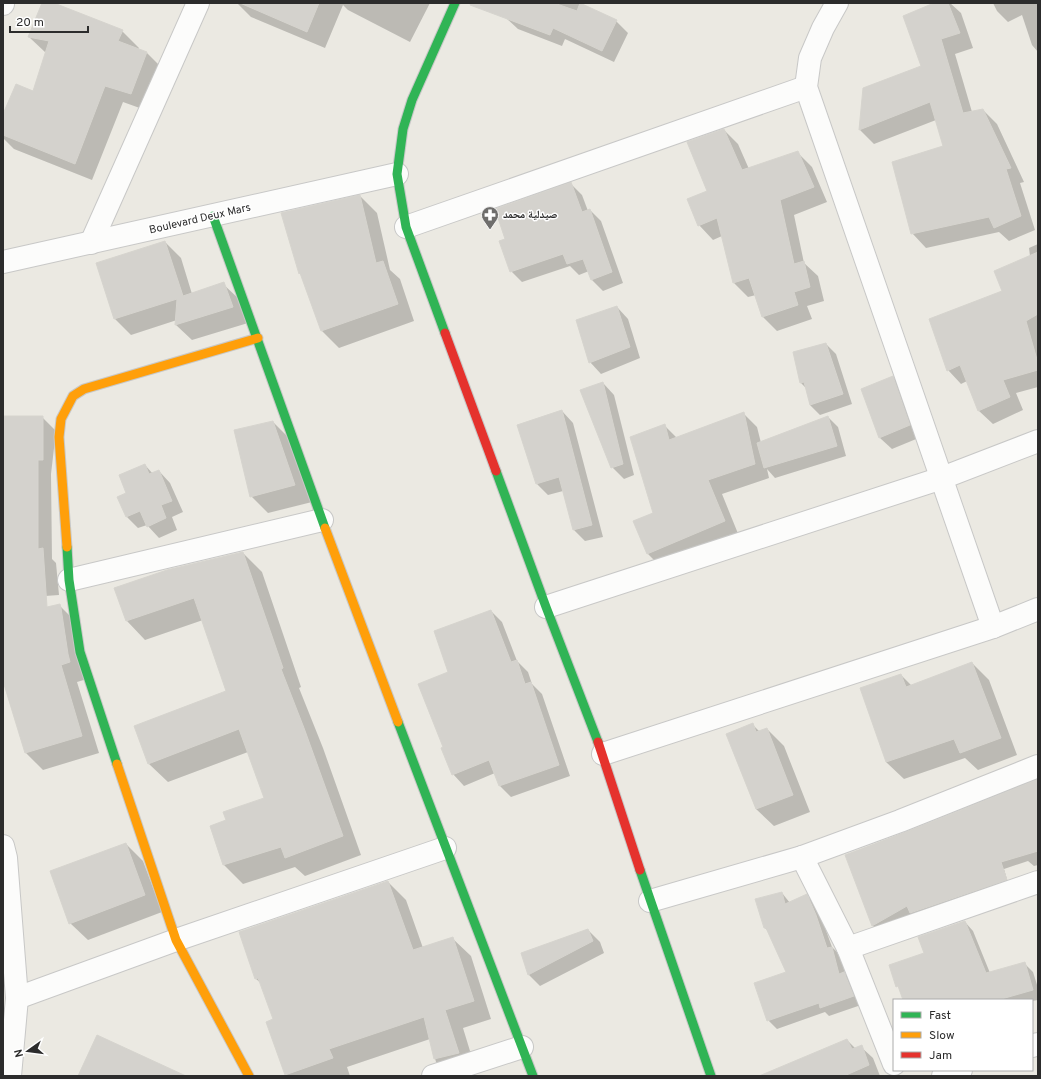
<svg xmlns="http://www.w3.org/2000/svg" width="1041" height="1079" font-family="Overpass,'Noto Naskh Arabic',sans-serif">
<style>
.shadow{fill:#0003}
.building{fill:#d4d2cd;stroke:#d6d4ce}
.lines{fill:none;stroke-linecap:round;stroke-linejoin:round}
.street-casing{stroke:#c8c8c7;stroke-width:24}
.fast-casing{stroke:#c8c8c7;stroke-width:11}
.slow-casing{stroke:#c8c8c7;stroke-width:11}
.jam-casing{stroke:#c8c8c7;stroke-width:11}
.street{stroke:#fcfcfb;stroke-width:22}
.fast{stroke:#30b455;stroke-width:9}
.slow{stroke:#ff9f0a;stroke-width:9}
.jam{stroke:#e5322d;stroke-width:9}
.labels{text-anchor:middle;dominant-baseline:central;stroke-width:3;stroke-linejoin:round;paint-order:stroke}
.poi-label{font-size:11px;font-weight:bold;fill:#2c2c2c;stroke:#fff;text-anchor:start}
.street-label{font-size:11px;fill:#2c2c2c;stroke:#fff}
</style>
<rect width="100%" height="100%" fill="#ebe9e2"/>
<g class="shadow">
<path d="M43,3H51L122,31L139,48L138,50L147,53L164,70L148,111L123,102L92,180L14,149L3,138V117L34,92L46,53L29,37Z"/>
<path d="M237,3H430L410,42L348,10L343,5L325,48L251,17Z"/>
<path d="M512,3H579L616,21L628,33L614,62L565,39L562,46L518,29L506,18Z"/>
<path d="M937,3H950L961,13L973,48L955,54L972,112L983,110L997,124L1024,182L1020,183L1035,230L1009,241L999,232L926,248L912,233L944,147L936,120L874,144L860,130L864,88L922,67Z"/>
<path d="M993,3H1038V52L1032,45L1022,15L1008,22L997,11Z"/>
<path d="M724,130L738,144L749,169L797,152L812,167L827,202L794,215L804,263L818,276L824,301L807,306L812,319L777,331L763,317L756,295L748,297L734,283L722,236L713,240L699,225Z"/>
<path d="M571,184L582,195L588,211L590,210L601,221L623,283L603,291L592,280L589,271L579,275L570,266L522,282L511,271L506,240Z"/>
<path d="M360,196L377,213L390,270L400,279L414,321L339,348L322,331L302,276L300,273L282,213Z"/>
<path d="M165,242L181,258L192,294L223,284L239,299L248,323L192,340L176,325L177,320L131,335L115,319L98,264Z"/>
<path d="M1038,244V387L1016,393L1023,410L993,424L979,411L967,381L961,384L948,370L1004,291L1030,256L1029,248Z"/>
<path d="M617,307L628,319L640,358L601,374L590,362Z"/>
<path d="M826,344L836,354L852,404L820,415L810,405L807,389L801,383L794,353Z"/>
<path d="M893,377L904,389L921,437L892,449L880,438L863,389Z"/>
<path d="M603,383L614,395L634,475L624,479L612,467Z"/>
<path d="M562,411L573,423L603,537L585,541L574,530L563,491L548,495L537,484Z"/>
<path d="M743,413L757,427L761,443L828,417L838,427L846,456L775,478L767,469L769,478L722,494L739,536L662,568L648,554L634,521L654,513L665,426L677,438Z"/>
<path d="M3,417H42L56,431L51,474L52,559L56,563L59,595L3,599Z"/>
<path d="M273,422L290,439L312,502L268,513L251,496Z"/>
<path d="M145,465L153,474L159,471L170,483L183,512L172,517L177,530L159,538L147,525L138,528L127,517V494Z"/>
<path d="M243,553L262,572L301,687L299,688L323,748L361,855L305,876L295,867L243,884L224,865L211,826L227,821L265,799L248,752L168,782L149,764L227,691L203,620L145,640L127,621L116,589Z"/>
<path d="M59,605L76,622L87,679L77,682L99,753L43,770L26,753L3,681V621Z"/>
<path d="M491,611L502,622L517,661L528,672L532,684L542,694L570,776L511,797L500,786L495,773L464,786L453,774L445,747L450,672Z"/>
<path d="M972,663L989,680L1017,755L978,770L965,758L904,779L886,762L901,675L912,686Z"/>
<path d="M753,725L760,732L767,729L784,746L810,812L774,826L756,809L727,735Z"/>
<path d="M1038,781V865L1034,866L1028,861L1004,869L1011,893L884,937L873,926L846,855Z"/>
<path d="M126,844L143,861L162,912L88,940L70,923Z"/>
<path d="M388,882L406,900L423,948L452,938L471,956L491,1019L463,1028L470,1051H474L491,1068L450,1076L436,1062L430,1039L347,1067L350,1076H288L286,1074L274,1020L262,984L256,979L240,932Z"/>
<path d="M782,893L790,903L807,896L815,904L824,925L832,947L841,956L845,974L852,981L861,1005L829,1016L825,1012L777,1029L768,1020L787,973L768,931L765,928Z"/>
<path d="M965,922L973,931L990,973L1024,963L1033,972L1038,988V1000L1032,1001V1000H904L890,966L925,954Z"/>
<path d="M588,930L600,942L604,953L540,986L529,975L523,954Z"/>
<path d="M847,1040L856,1049L861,1047L873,1058L880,1076H785Z"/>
</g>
<g class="building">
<path d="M42,3H54L123,30L118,41L147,52L131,94L105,86L75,164L3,135V114L16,84L33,91L49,41L28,37Z"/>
<path d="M240,3H319L307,32Z"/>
<path d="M471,3H554L577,11L580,3L617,20L602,51L553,28L550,35L470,5Z"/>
<path d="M934,3H948L960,33L941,39L963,113L983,109L1011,168L1006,169L1021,216L994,228L989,217L911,234L892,162L943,146L930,102L859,130L863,88L921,66L903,16Z"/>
<path d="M724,129L742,170L798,151L814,187L780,200L794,264L804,261L810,287L794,292L798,305L762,317L749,278L733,283L717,218L698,226L687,199L707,191L687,142Z"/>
<path d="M571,182L582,212L590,209L612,272L591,280L583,259L567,264L563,254L510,272L499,241L505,239L495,209Z"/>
<path d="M360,195L376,263L383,261L398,304L321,331L300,273L299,274L281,213Z"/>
<path d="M165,241L183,296L224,282L233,307L175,325L177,299L114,319L96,263Z"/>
<path d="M1038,252V314L1026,321L1038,363V370L1003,380L1010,397L978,411L960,365L947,371L929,319L1002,291L994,271Z"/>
<path d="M617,306L630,347L589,363L576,320Z"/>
<path d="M826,343L843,394L810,405L804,382L800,383L793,352Z"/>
<path d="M893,376L910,425L879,438L861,389Z"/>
<path d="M603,382L623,464L611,468L580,390Z"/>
<path d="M562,410L592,525L573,530L559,477L536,484L517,425Z"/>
<path d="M744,412L755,464L708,480L725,521L647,554L633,521L653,513L630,437L665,424L669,440Z"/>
<path d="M3,416H43V460H38V549L43,548L47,607L60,604L61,608L68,654L70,662L61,665L82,736L25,753L3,681Z"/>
<path d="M828,416L837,446L764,468L757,443Z"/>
<path d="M273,421L295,485L250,497L234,430Z"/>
<path d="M145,464L149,474L159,470L172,501L161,505L166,518L147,527L140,511L126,517L117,497L126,493L119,475Z"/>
<path d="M243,552L283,668L281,669L304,728L343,836L285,858L281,847L223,865L210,826L226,820L223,812L264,798L239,729L148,764L134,726L226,691L194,598L126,621L114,588L167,570Z"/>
<path d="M491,610L511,662L517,660L525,684L531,682L559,765L499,786L489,760L452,775L441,748L443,747L418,684L448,672L434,631Z"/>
<path d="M972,662L1001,738L960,753L954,739L886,762L860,688L901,674L906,687Z"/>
<path d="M753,723L756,732L767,728L793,795L756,809L726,734Z"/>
<path d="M1038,779V851L1001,862L1007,880L910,913L907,906L872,926L845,855L904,833Z"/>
<path d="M126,843L145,895L69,924L50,871Z"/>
<path d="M388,881L413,950L453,937L474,1001L445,1010L459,1053L434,1059L424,1017L329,1049L333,1058L285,1075L266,1022L273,1019L258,978L255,979L239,932Z"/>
<path d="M782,892L785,904L807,894L816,915L827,948L832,947L839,974L844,972L854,996L820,1008L819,1003L767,1021L754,983L786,972L766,928H764L755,899Z"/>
<path d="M965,921L986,973L1025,962L1033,990L998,1000H903L898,986L896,987L889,965L924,953L918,937Z"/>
<path d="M588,929L593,941L528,975L521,953Z"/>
<path d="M97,1035L186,1076H78Z"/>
<path d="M847,1039L852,1049L862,1045L869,1065L844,1076H759Z"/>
</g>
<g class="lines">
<g class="street-casing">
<g id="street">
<path d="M837,3L823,28L810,58L806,87L993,627"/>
<path d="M3,4V3"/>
<path d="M406,227L806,87"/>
<path d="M91,243L198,3"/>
<path d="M3,262L397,174"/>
<path d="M69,580L322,520"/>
<path d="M546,607L942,478L1038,441"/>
<path d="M603,754L993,627L1038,609"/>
<path d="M3,846L6,858L17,998L10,1076"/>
<path d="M802,857L848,948L894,1064"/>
<path d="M650,901L802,857L900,821L1038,766"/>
<path d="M848,948L1038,882"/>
<path d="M17,998L176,940L445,848"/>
<path d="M1032,1046L1038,1044"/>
<path d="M433,1076L522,1047"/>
<path d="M943,1076L961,1070"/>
</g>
</g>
<g class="fast-casing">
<g id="fast">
<path d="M213,216L325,528"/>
<path d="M445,333L406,227L397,174L403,129L412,100L455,3"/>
<path d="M496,471L546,607L598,742"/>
<path d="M67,547L69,580L80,652L117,764"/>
<path d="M398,722L533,1076"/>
<path d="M640,870L711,1076"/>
</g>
</g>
<g class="slow-casing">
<g id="slow">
<path d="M325,528L398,722"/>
<path d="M67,547L59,437L61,419L73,396L84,389L258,338"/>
<path d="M117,764L176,940L249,1076"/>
</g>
</g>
<g class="jam-casing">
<g id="jam">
<path d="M445,333L496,471"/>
<path d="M598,742L640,870"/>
</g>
</g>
<use href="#street" class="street"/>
<use href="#fast" class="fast"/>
<use href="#slow" class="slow"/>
<use href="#jam" class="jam"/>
</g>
<defs>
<g id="pharmacy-pin" transform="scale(0.9)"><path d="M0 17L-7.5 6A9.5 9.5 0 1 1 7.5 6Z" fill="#6f6e6c" stroke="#fff"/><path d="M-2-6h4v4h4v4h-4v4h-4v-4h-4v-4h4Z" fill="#fff"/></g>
</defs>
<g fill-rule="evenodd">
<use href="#pharmacy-pin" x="490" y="215"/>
</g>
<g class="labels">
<g class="poi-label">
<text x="503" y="215">صيدلية محمد</text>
</g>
<g class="street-label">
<text transform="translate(200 219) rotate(-13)">Boulevard Deux Mars</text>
</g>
</g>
<rect width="1041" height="1079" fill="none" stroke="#2c2c2c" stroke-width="8"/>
<rect x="893" y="999" width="140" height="72" fill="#ffffff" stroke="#ababab"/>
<rect x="901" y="1012" width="20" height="6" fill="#30b455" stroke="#ababab"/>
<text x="929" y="1019" font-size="12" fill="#2c2c2c">Fast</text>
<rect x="901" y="1032" width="20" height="6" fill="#ff9f0a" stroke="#ababab"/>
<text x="929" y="1039" font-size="12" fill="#2c2c2c">Slow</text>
<rect x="901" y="1052" width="20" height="6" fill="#e5322d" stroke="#ababab"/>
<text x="929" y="1059" font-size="12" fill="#2c2c2c">Jam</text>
<g transform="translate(28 1051) rotate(256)" stroke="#ffffff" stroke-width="3" paint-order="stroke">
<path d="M0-3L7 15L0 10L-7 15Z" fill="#2c2c2c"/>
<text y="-6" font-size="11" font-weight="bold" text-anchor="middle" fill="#2c2c2c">N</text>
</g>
<path d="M10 26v6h78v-6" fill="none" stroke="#2c2c2c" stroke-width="2"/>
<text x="16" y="26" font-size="12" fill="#2c2c2c" stroke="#ffffff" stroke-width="3" paint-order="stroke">20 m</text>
</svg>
